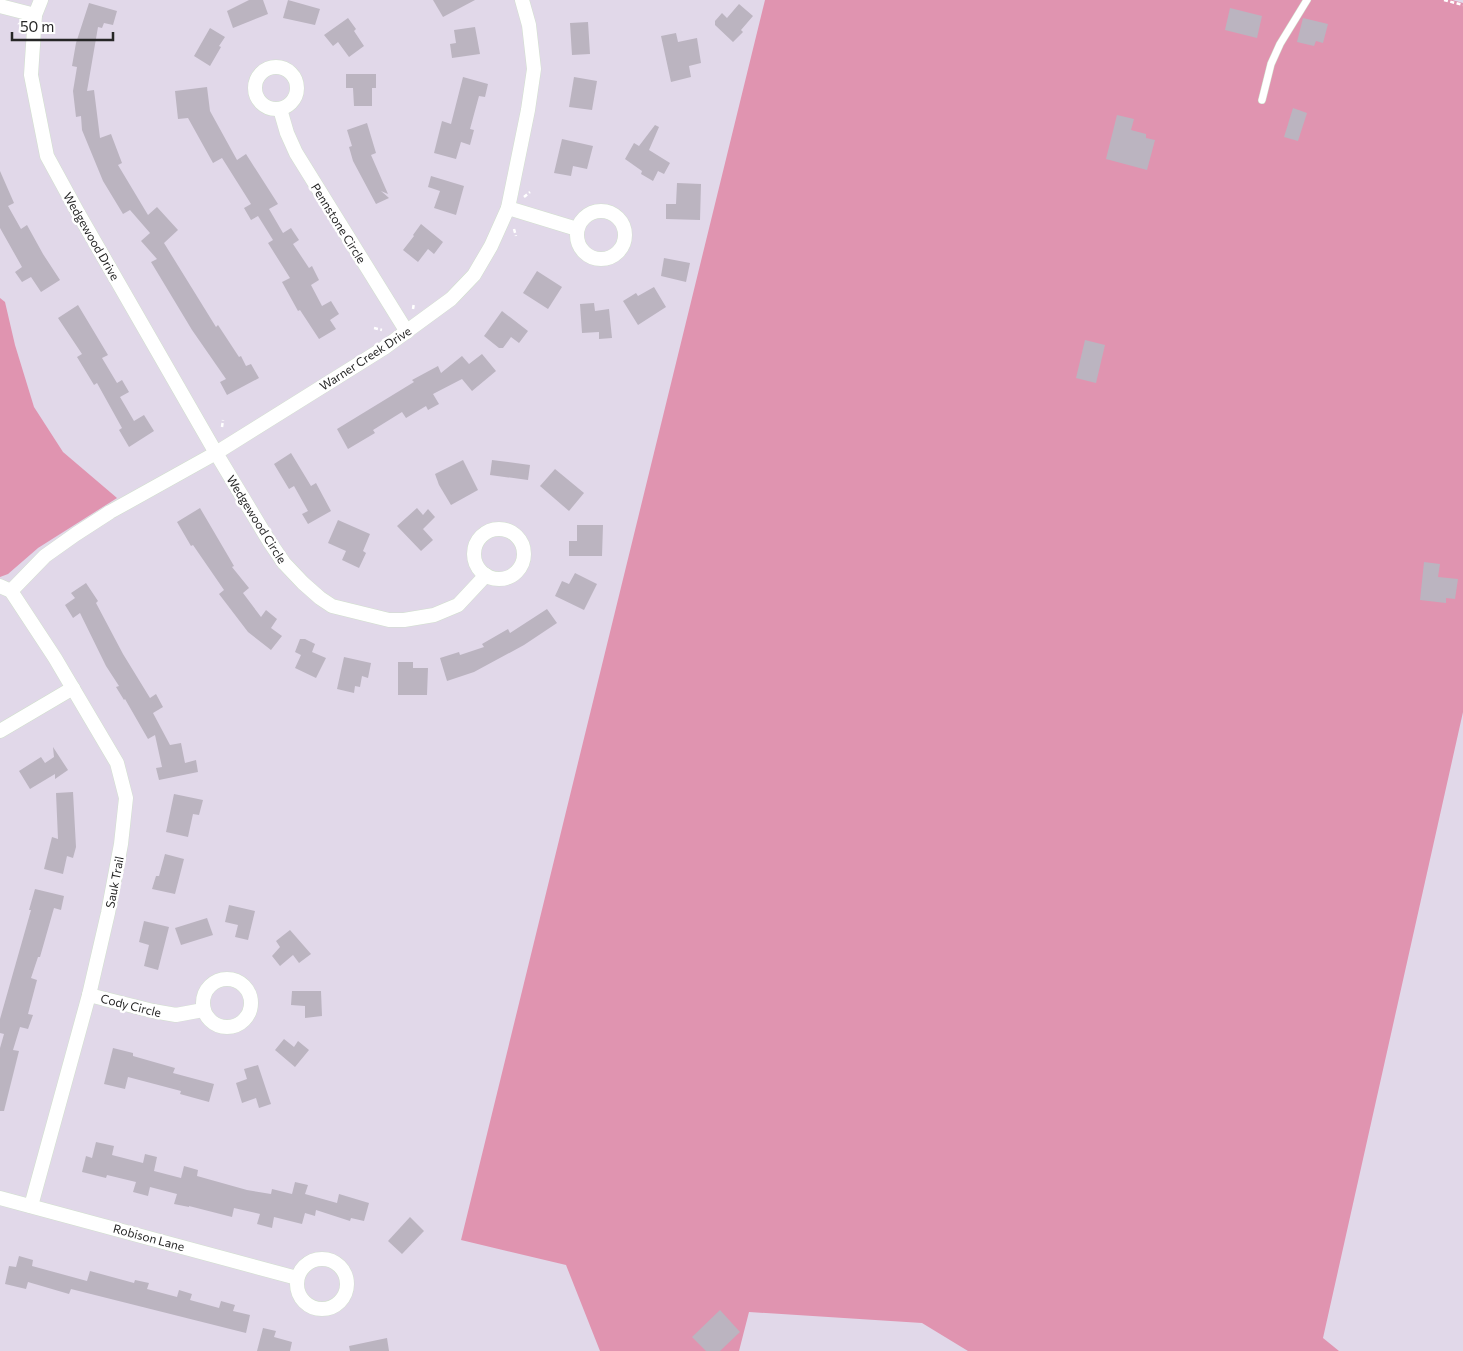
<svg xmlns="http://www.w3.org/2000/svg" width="1463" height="1351" font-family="Commissioner,sans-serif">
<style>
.green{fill:#e094b0}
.building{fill:#bbb4c0}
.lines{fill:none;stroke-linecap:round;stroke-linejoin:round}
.service-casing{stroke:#d1e0cd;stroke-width:8}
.minor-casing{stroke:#d1e0cd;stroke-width:15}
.path{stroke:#fff;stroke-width:2.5;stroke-dasharray:4 2.5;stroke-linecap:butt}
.service{stroke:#fff;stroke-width:7}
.minor{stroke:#fff;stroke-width:14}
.labels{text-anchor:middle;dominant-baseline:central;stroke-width:5;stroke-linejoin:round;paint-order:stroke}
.street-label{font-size:12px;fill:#262626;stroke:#fff}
</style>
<rect width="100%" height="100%" fill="#e1d8e9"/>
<g class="green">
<path d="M765,0H1452L1463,3V712L1323,1338L1339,1351H968L922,1323L749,1312L739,1351H600L566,1265L461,1240Z"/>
<path d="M0,298L5,302L15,345L34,407L63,452L117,498L38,548L8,574L0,577Z"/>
</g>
<g class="building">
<path d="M249,0H263L268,14L233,28L227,11Z"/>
<path d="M288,0L320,9L315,25L283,18Z"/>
<path d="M433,0H475L443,17Z"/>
<path d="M89,3L117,11L113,25L104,23L102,28L98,27L87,91L94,90L100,138L111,134L122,163L118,165L148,215L157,207L178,230L164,243L216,327L218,325L239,357L241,356L246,366L251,364L259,378L227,395L220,382L226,379L192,330L151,262L157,259L141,241L150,233L130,210L123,214L103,181L82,130L81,116L76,117L73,91L77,67L72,66L76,43Z"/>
<path d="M739,4L753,16L741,30L743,32L733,42L715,25V21L722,13L727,18Z"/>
<path d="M1230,8L1262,16L1257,38L1225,30Z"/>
<path d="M348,18L356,29L354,31L364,46L349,57L338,42L333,46L324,35Z"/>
<path d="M1303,18L1328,24L1323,43L1316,41L1314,46L1297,42Z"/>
<path d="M588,22L590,54L572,55L570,23Z"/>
<path d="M475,27L480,54L452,58L450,44L456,43L454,30Z"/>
<path d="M210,28L225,37L219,46L221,47L210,66L194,56Z"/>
<path d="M676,33L678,42L697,38L701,63L689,66L691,77L671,82L661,36Z"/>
<path d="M346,74H376V88H372V106H354L353,88H346Z"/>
<path d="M463,77L488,84L485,97L479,96L470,129L474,130L470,145L461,142L456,159L434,153L442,121L451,124Z"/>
<path d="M574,77L597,81L592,110L569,107Z"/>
<path d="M207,87L210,111L237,160L246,154L278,204L269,209L283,233L291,228L299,240L293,244L309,268L312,266L319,280L311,285L322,306L331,301L339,314L330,320L336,329L319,339L300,310L298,311L282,282L290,278L268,243L273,240L258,216L251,220L244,208L251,204L222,158L213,163L188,118L178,119L175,91Z"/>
<path d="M1293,108L1307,113L1298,141L1284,137Z"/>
<path d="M1117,115L1134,119L1131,130L1146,134V138L1155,140L1147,170L1106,159Z"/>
<path d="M367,123L376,153L371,155L388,194L381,191L389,198L376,204L353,161L349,147L352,146L347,130Z"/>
<path d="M655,125L659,127L649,150L670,163L664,174L658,171L653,181L641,174L642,171L625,159L634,143L639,146Z"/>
<path d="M562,139L593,146L587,169L573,166L571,176L554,173Z"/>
<path d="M0,171L14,203L8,206L21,229L27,225L43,254L60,280L41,292L31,277L22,282L15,272L22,267L0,228Z"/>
<path d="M431,176L464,186L456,215L434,208L440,191L428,187Z"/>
<path d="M677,183L701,184L700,220L666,219V204H676Z"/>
<path d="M421,224L443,242L434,254L428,249L418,262L403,250L414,236L413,235Z"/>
<path d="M664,258L690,263L686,282L661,276Z"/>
<path d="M537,271L562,287L548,309L523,293Z"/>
<path d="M654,287L666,307L638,325L623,301L636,293L638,296Z"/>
<path d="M594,303L595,311L609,309L612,338L599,339V332L582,333L580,304Z"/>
<path d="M78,305L108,355L102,358L117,383L122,380L129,392L120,397L134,421L144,415L154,431L129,447L119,430L122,428L97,383L94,385L77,357L82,354L58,318Z"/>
<path d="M502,311L528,331L519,343L511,337L503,348H499L484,336Z"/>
<path d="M1085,340L1105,345L1096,383L1076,378Z"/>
<path d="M482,354L496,371L472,391L462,379L433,394L439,404L428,410L426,406L406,418L402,412L373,430L375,433L348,449L337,429L414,382L412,380L438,366L441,373L462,356L469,364Z"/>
<path d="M291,453L311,486L316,483L331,511L308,524L302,514L308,511L294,486L289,489L274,464Z"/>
<path d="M463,460L478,490L451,505L439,485L435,474Z"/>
<path d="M492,460L530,465L528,480L490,475Z"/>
<path d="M555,469L584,493L569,511L540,486Z"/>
<path d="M200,508L234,566L232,567L249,588L243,593L261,617L266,610L277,619L271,628L282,636L271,650L248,632L219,594L224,590L193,545L191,546L177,522Z"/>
<path d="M417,508L423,515L428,509L435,517L423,529L433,540L421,551L397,526Z"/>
<path d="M338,520L370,534L363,551L366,553L359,568L342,560L346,551L328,543Z"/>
<path d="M577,525H603L602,556H569V541H577Z"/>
<path d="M1424,562L1440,564L1438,577L1458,579L1455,599L1446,598V603L1420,600Z"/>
<path d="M575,573L597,584L584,610L555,596L562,581L569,584Z"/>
<path d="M86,583L98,601L96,603L123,654L150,698L156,694L163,707L153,713L170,745L181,743L185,763L196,760L198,772L159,780L156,768L162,767L155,735L148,739L125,699L124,700L116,687L119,686L106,666L80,613L73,618L65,605L75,598L71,593Z"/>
<path d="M547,609L557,623L524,645L474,672L447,681L440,658L459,652L460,655L484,647L482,644L508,629L510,633Z"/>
<path d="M300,639H305L315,644L312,652L326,658L316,678L295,668L301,655L295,652Z"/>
<path d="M344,657L371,663L368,678L362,676L360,687L355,686L354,693L337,689Z"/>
<path d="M398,662H413V668H428L427,695H398Z"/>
<path d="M53,747L68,770L55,779V774L30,789L19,771L41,757L45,763L54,757Z"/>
<path d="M73,792L76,847L73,858L67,856L63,874L44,869L52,837L58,839L56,793Z"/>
<path d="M174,794L203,800L199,815L193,814L188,837L166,832Z"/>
<path d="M165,854L184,859L175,894L152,889L156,876H159Z"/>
<path d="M35,889L64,896L61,910L54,908L40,957H38L31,978L37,980L28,1014L33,1015L28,1029L20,1027L13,1050L19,1051L4,1111H0V1048L4,1034L0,1033V1019L31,910H29Z"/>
<path d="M229,905L255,911L248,940L235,937L238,925L225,922Z"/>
<path d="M207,918L213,935L181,945L175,928Z"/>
<path d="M144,921L169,927L158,970L144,966L149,945L139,942Z"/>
<path d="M290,930L311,954L299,963L293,955L280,966L272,956L280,947L276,941Z"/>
<path d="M292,991H321L322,1016L305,1018V1006L291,1005Z"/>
<path d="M284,1039L294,1047L298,1041L309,1050L295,1067L275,1050Z"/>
<path d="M113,1048L133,1053V1056L175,1068L173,1073L214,1084L209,1102L180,1094L181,1091L128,1077L125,1089L104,1084Z"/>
<path d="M258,1065L271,1104L259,1108L256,1098L242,1103L236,1083L247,1079L244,1069Z"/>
<path d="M96,1142L114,1146L112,1155L143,1163L145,1154L157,1157L154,1171L181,1178L184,1166L198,1170L197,1176L247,1190L271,1194L272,1189L292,1194L295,1182L308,1185L305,1194L337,1203L339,1194L369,1203L364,1221L351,1218L350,1221L316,1210L315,1216L305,1213L302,1224L274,1217L272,1228L257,1224L260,1214L234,1208L232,1217L189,1206V1207L174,1204L177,1194L150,1187L148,1196L133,1192L136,1182L107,1175L106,1178L82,1172L86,1156L92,1158Z"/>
<path d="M410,1217L424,1231L402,1254L388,1241Z"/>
<path d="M19,1256L33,1260L32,1266L87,1281L90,1271L134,1283L135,1280L149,1283L147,1289L177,1297L179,1290L192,1294L190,1300L219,1308L221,1301L235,1305L233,1311L250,1315L246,1333L71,1289L69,1294L28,1282L26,1289L5,1284L9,1266L16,1267Z"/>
<path d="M720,1310L740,1332L720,1351H706L692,1337Z"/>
<path d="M263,1328L276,1331L274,1337L292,1342L290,1351H257Z"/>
<path d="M387,1338L389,1351H350L349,1346Z"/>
</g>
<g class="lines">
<g class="service-casing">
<path id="service" d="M1262,100L1271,64L1280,44L1307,0"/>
</g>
<g class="minor-casing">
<g id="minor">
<path d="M41,0L35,15L31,75L47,156L77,211L216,453L269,541L284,563L303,583L320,598L332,606L389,620H404L434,615L458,605L486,575"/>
<path d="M0,6L35,15"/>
<circle cx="276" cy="88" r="21"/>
<path d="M280,109L287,133L296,153L407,332"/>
<path d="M508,208L577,229"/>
<circle cx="601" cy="235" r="24"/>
<circle cx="499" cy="554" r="25"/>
<path d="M0,586L11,591L55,658L117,763L126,798L121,844L108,913L89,995L31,1206"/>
<path d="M11,591L45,556L76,534L110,512L216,453L384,348L451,299L474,275L491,246L508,208L528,110L534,69L529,25L522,0"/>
<path d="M0,731L73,688"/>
<circle cx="227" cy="1003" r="24"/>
<path d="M89,995L153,1011L176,1015L203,1010"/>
<path d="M0,1198L297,1278"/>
<circle cx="322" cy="1284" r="25"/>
</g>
</g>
<g class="path">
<path d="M1444,0L1463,5"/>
<path d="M524,197L530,192"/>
<path d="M514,229L516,236"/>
<path d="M413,309L414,303"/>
<path d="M374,328L382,330"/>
<path d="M222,427L223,420"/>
</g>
<use href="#service" class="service"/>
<use href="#minor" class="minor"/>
</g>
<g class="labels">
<g class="street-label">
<text transform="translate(339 223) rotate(58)">Pennstone Circle</text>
<text transform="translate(92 236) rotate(60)">Wedgewood Drive</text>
<text transform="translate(365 358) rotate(-33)">Warner Creek Drive</text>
<text transform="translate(257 519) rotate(58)">Wedgewood Circle</text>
<text transform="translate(114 882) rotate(-79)">Sauk Trail</text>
<text transform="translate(131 1005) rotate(14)">Cody Circle</text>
<text transform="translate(149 1237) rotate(15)">Robison Lane</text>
</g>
</g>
<path d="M12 32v8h101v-8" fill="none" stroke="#262626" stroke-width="2.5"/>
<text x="20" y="32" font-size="15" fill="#262626" stroke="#ffffff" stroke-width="4" paint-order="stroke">50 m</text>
</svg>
